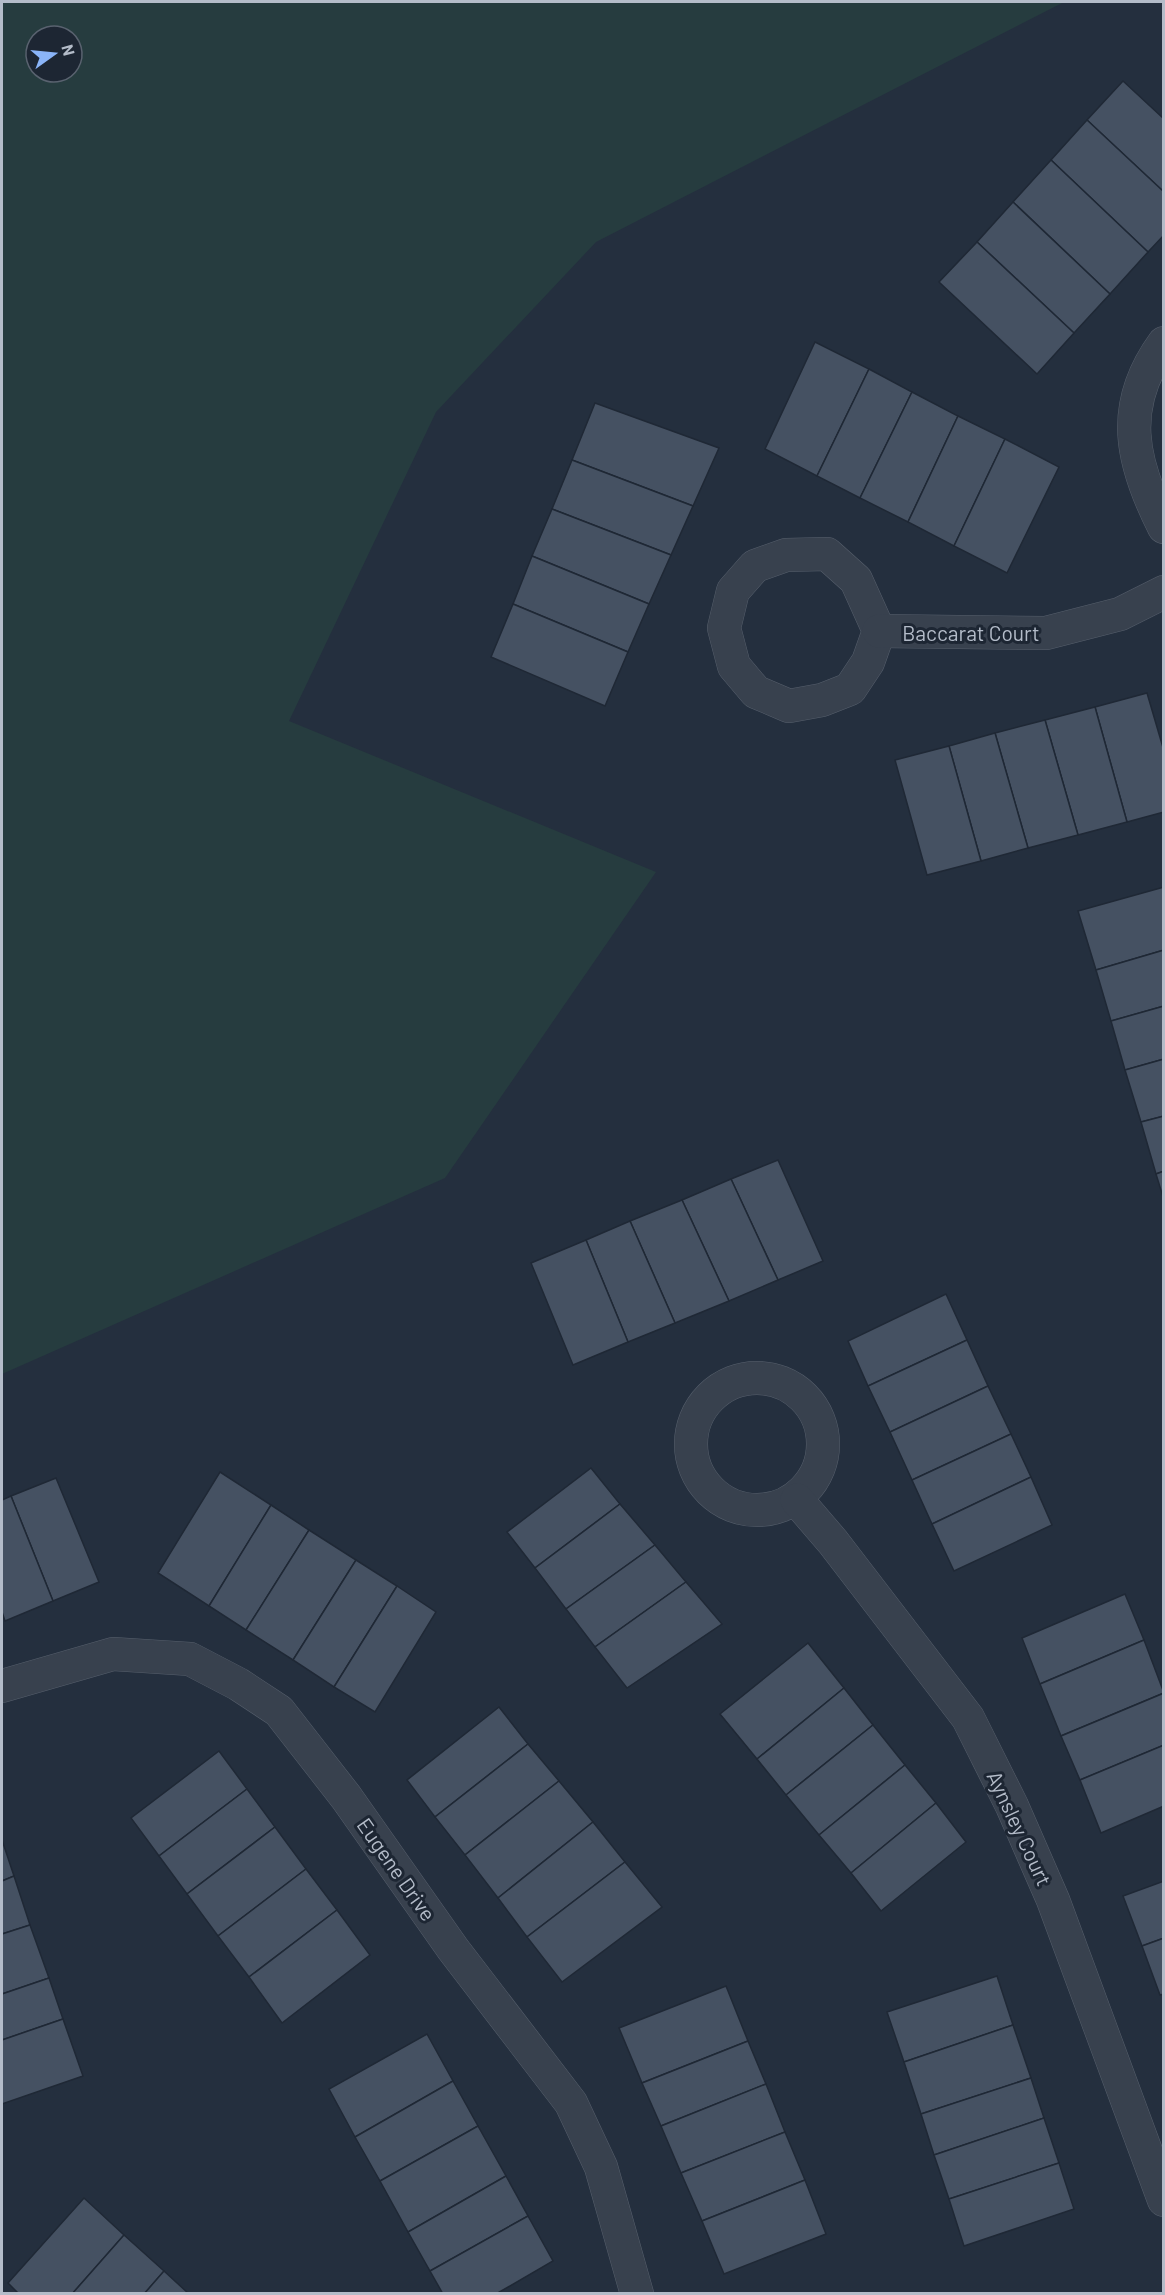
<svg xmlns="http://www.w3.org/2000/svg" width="1165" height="2295" font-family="Barlow,sans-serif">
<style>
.green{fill:#263c3f;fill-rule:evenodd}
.building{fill:#455162;stroke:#1f2835;stroke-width:1.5}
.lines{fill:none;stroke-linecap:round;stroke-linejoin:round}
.street-casing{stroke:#565f6c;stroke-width:34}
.street{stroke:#38414e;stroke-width:33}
.labels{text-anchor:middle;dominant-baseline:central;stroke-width:6;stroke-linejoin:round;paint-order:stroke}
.street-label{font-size:21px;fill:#b4bcc9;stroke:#1d2633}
</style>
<rect width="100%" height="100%" fill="#242f3e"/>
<path class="green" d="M2,2H1064L596,242L436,412L289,721L656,872L445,1178L2,1374ZM36,36H72V72H36Z"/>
<g class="building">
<path d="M1123,81L1164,119V192L1087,120Z"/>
<path d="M1087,120L1164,192V235L1148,252L1051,160Z"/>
<path d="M1051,160L1148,252L1110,294L1013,202Z"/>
<path d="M1013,202L1110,294L1074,333L977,242Z"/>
<path d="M977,242L1074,333L1037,374L939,282Z"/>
<path d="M815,342L869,369L817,476L765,449Z"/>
<path d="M869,369L912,392L860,498L817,476Z"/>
<path d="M912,392L958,416L908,522L860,498Z"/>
<path d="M595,403L719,448L693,506L572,460Z"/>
<path d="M958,416L1005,439L954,546L908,522Z"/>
<path d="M1005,439L1059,467L1007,573L954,546Z"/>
<path d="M572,460L693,506L671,555L552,509Z"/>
<path d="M552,509L671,555L649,604L532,556Z"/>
<path d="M532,556L649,604L628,652L513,604Z"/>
<path d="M513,604L628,652L605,706L491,657Z"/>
<path d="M1147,693L1164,751V812L1127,822L1095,707Z"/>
<path d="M1095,707L1127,822L1078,835L1045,720Z"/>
<path d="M1045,720L1078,835L1028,848L995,733Z"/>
<path d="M995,733L1028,848L981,861L949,746Z"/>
<path d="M949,746L981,861L927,875L895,760Z"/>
<path d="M1164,887V950L1096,970L1078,911Z"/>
<path d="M1164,950V1006L1111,1021L1096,970Z"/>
<path d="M1164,1006V1059L1125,1070L1111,1021Z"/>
<path d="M1164,1059V1116L1141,1122L1125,1070Z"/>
<path d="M1164,1116V1171L1156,1174L1141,1122Z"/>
<path d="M778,1160L823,1261L778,1280L731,1179Z"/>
<path d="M1164,1171V1200L1156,1174Z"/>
<path d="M731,1179L778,1280L729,1301L682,1200Z"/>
<path d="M682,1200L729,1301L675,1323L630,1221Z"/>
<path d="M630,1221L675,1323L628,1342L586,1240Z"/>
<path d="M586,1240L628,1342L573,1365L531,1263Z"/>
<path d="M946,1294L967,1340L868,1386L848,1341Z"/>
<path d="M967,1340L988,1386L890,1432L868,1386Z"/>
<path d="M988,1386L1011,1434L912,1480L890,1432Z"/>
<path d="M1011,1434L1031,1477L932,1524L912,1480Z"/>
<path d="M591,1468L620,1504L535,1568L507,1532Z"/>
<path d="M220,1472L271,1505L209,1606L158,1573Z"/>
<path d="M1031,1477L1052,1525L954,1571L932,1524Z"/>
<path d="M56,1478L99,1582L53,1601L11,1496Z"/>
<path d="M11,1496L53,1601L5,1621L2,1612V1500Z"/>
<path d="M620,1504L655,1545L566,1609L535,1568Z"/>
<path d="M271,1505L309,1530L246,1630L209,1606Z"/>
<path d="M309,1530L356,1560L293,1660L246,1630Z"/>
<path d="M655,1545L686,1582L595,1647L566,1609Z"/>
<path d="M356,1560L397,1586L334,1687L293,1660Z"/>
<path d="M686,1582L722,1624L627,1688L595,1647Z"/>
<path d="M397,1586L436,1612L375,1712L334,1687Z"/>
<path d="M1125,1594L1144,1640L1040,1684L1022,1638Z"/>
<path d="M1144,1640L1164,1693L1061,1736L1040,1684Z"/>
<path d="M808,1643L844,1688L757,1759L720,1714Z"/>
<path d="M844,1688L873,1725L786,1795L757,1759Z"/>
<path d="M1164,1693V1745L1080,1780L1061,1736Z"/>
<path d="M499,1707L528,1744L435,1817L407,1780Z"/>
<path d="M873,1725L905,1765L819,1835L786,1795Z"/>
<path d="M528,1744L559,1781L465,1855L435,1817Z"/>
<path d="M1164,1745V1806L1101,1833L1080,1780Z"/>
<path d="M219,1751L247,1789L159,1856L131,1818Z"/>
<path d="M905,1765L936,1803L851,1873L819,1835Z"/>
<path d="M559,1781L593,1822L498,1898L465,1855Z"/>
<path d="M247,1789L275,1827L187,1894L159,1856Z"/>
<path d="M936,1803L966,1842L881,1911L851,1873Z"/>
<path d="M593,1822L625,1862L527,1937L498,1898Z"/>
<path d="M275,1827L306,1869L218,1936L187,1894Z"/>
<path d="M2,1840L14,1876L2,1881Z"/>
<path d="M625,1862L662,1907L562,1982L527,1937Z"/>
<path d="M306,1869L337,1910L249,1977L218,1936Z"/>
<path d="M14,1876L30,1925L2,1934V1881Z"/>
<path d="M1164,1881V1938L1142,1946L1123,1896Z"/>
<path d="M337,1910L370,1955L282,2023L249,1977Z"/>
<path d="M30,1925L49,1978L2,1994V1934Z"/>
<path d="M1164,1938V1994L1160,1995L1142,1946Z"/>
<path d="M997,1976L1013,2025L904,2062L887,2012Z"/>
<path d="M49,1978L63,2019L2,2040V1994Z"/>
<path d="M726,1986L748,2041L642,2083L619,2028Z"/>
<path d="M63,2019L83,2076L2,2104V2040Z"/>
<path d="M1013,2025L1031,2078L921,2114L904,2062Z"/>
<path d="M427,2034L453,2081L355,2137L329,2089Z"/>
<path d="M748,2041L766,2084L661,2126L642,2083Z"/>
<path d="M1031,2078L1044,2118L934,2155L921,2114Z"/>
<path d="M453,2081L478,2126L380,2181L355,2137Z"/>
<path d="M766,2084L785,2132L681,2173L661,2126Z"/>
<path d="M1044,2118L1059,2163L949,2199L934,2155Z"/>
<path d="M478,2126L506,2176L408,2232L380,2181Z"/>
<path d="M785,2132L805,2180L702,2221L681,2173Z"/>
<path d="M1059,2163L1074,2209L964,2246L949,2199Z"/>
<path d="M506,2176L528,2216L430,2271L408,2232Z"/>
<path d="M805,2180L826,2234L724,2274L702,2221Z"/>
<path d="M84,2198L124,2235L72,2294H19L8,2283Z"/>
<path d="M528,2216L553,2261L496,2294H443L430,2271Z"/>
<path d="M124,2235L164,2271L144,2294H72Z"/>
<path d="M164,2271L189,2294H144Z"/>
</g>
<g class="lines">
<g class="street-casing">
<g id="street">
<path d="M1164,343C1118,406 1131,462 1164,527"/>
<path d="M827,554L856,580L879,631L868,662L850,689L822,700L789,706L756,692L734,666L724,628L733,591L755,566L786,555Z"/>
<path d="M879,631L1046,633L1120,614L1164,592"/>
<circle cx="757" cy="1444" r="66"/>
<path d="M797,1500L833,1542L968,1718L1012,1806L1053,1900L1164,2200"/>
<path d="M2,1686L113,1654L190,1659L238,1684L279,1711L346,1797L453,1949L571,2103L601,2167L637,2294"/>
</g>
</g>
<use href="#street" class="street"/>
</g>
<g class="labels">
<g class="street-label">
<text x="971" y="632">Baccarat Court</text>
<text transform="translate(1020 1828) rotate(65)">Aynsley Court</text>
<text transform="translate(397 1869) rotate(55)">Eugene Drive</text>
</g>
</g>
<rect width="1165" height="2295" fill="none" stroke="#b4bcc9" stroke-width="6"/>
<g transform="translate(54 54) rotate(75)"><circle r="28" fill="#1d2633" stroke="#59626f" stroke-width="1.5"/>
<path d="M0-4.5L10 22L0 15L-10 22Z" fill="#8ab4f8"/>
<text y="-9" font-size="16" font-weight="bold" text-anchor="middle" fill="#b4bcc9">N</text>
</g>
</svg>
